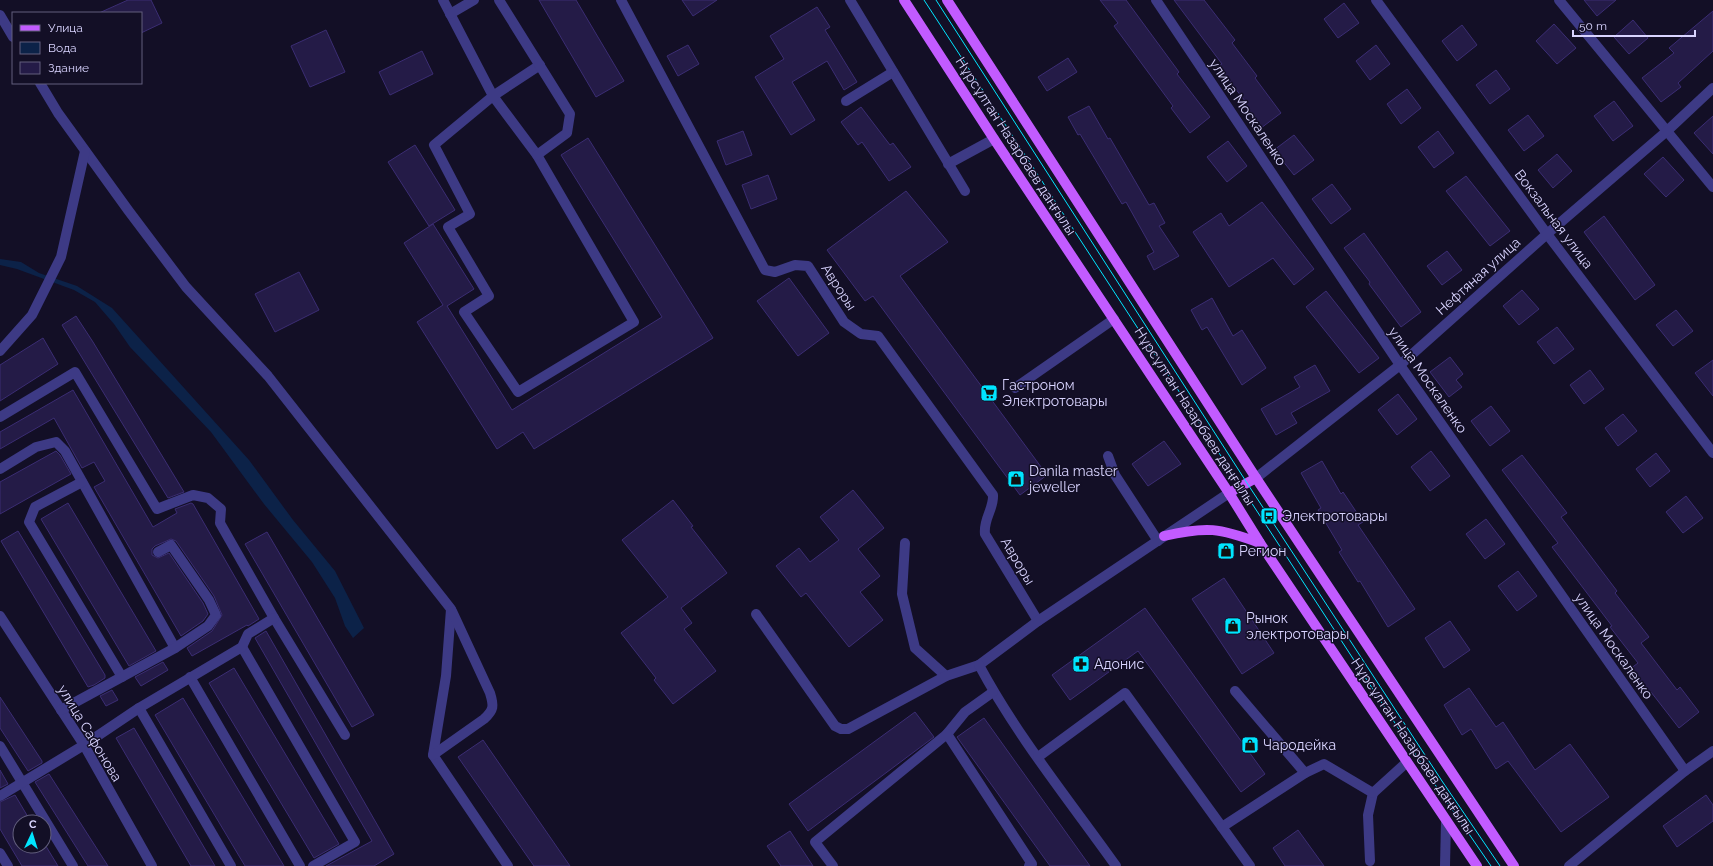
<svg xmlns="http://www.w3.org/2000/svg" width="1713" height="866" font-family="Raleway,sans-serif">
<style>
.water{fill:#0c2248}
.building{fill:#241b47;stroke:#3b2d73}
.lines{fill:none;stroke-linecap:round;stroke-linejoin:round}
.minor{stroke:#3d3a85;stroke-width:10}
.major{stroke:#c25bff;stroke-width:10}
.tram{stroke:#00e5ff;stroke-width:1}
.labels{text-anchor:middle;dominant-baseline:central;stroke-width:3;stroke-linejoin:round;paint-order:stroke}
.street-label{font-size:14px;fill:#d9d4ff;stroke:#130f26}
.poi-label{font-size:14px;fill:#d9d4ff;stroke:#130f26;text-anchor:start}
</style>
<rect width="100%" height="100%" fill="#130f26"/>
<path class="water" d="M0,259L21,262L39,273L77,286L112,308L249,460L293,520L335,571L364,628L353,638L345,626L335,598L312,562L264,504L211,432L130,347L114,324L95,302L74,290L17,269L0,265Z"/>
<g class="building">
<path d="M128,0H151L162,23L141,33V13H99Z"/>
<path d="M539,0H576L624,81L596,97Z"/>
<path d="M682,0H717L693,16Z"/>
<path d="M1100,0H1126L1179,72L1177,74L1210,117L1190,133L1171,108L1173,106L1114,26L1118,23Z"/>
<path d="M1174,0H1204L1235,40L1232,43L1257,76L1255,78L1281,113L1261,128L1242,103L1245,101L1218,66L1222,64Z"/>
<path d="M1584,0H1616L1597,16Z"/>
<path d="M1344,3L1359,23L1338,38L1324,19Z"/>
<path d="M817,7L830,27L825,30L857,82L844,90L827,61L792,82L815,120L791,135L755,77L784,59L770,36Z"/>
<path d="M1713,11V51L1678,83L1681,87L1661,102L1642,78L1674,53L1669,48Z"/>
<path d="M1633,20L1648,38L1629,54L1614,37Z"/>
<path d="M1554,24L1576,48L1557,64L1536,41Z"/>
<path d="M1462,25L1477,45L1457,61L1442,41Z"/>
<path d="M326,30L345,72L310,87L291,46Z"/>
<path d="M688,45L699,64L678,76L667,56Z"/>
<path d="M1376,45L1390,64L1370,80L1356,61Z"/>
<path d="M422,51L433,74L390,95L379,72Z"/>
<path d="M1068,58L1077,72L1047,91L1038,77Z"/>
<path d="M1496,70L1510,89L1490,104L1476,85Z"/>
<path d="M1407,89L1421,108L1401,124L1387,104Z"/>
<path d="M1614,101L1633,126L1613,141L1594,116Z"/>
<path d="M1089,106L1108,139L1110,138L1149,205L1154,203L1165,223L1159,226L1179,256L1154,270L1147,256L1154,252L1126,202L1122,204L1080,134L1078,135L1068,117Z"/>
<path d="M861,107L890,145L893,143L911,167L889,181L862,142L858,145L841,122Z"/>
<path d="M1528,115L1544,136L1524,151L1508,130Z"/>
<path d="M1713,116V154L1694,133Z"/>
<path d="M743,131L752,155L726,165L717,141Z"/>
<path d="M1438,131L1454,153L1434,168L1418,147Z"/>
<path d="M1294,135L1314,160L1294,175L1274,150Z"/>
<path d="M588,138L713,338L534,449L523,432L497,449L417,322L443,305L404,243L433,224L474,289L447,306L512,410L662,317L561,155Z"/>
<path d="M1228,141L1247,166L1227,182L1207,157Z"/>
<path d="M415,145L455,210L429,226L388,162Z"/>
<path d="M1557,154L1572,171L1553,188L1538,170Z"/>
<path d="M1663,157L1684,180L1666,197L1644,174Z"/>
<path d="M768,175L777,199L751,209L742,185Z"/>
<path d="M1466,176L1510,231L1490,246L1446,191Z"/>
<path d="M1332,184L1351,209L1331,224L1312,199Z"/>
<path d="M906,191L948,242L900,276L1047,475L1020,495L873,296L865,301L827,250Z"/>
<path d="M1262,202L1314,269L1294,285L1273,258L1229,287L1193,232L1221,213L1229,226Z"/>
<path d="M1604,216L1655,285L1635,300L1584,232Z"/>
<path d="M1364,233L1421,312L1401,327L1369,284L1370,282L1344,248Z"/>
<path d="M1447,251L1462,270L1442,285L1427,266Z"/>
<path d="M299,272L319,310L275,332L255,294Z"/>
<path d="M789,278L829,333L798,356L757,301Z"/>
<path d="M1522,290L1539,309L1519,325L1503,306Z"/>
<path d="M1326,291L1379,358L1359,373L1306,307Z"/>
<path d="M1212,298L1233,336L1242,330L1266,368L1242,385L1207,327L1202,330L1191,310Z"/>
<path d="M1676,310L1693,331L1673,346L1656,325Z"/>
<path d="M76,316L93,342L184,492L168,498L62,325Z"/>
<path d="M1557,327L1574,349L1554,364L1537,342Z"/>
<path d="M43,338L58,364L0,401V365Z"/>
<path d="M1450,357L1463,374L1456,380L1462,387L1449,397L1430,372Z"/>
<path d="M1713,360V396L1695,373Z"/>
<path d="M1315,365L1330,391L1291,413L1297,423L1276,435L1261,409L1300,387L1294,377Z"/>
<path d="M1590,370L1604,389L1584,404L1570,385Z"/>
<path d="M73,390L153,527L177,513L175,509L191,503L193,504L259,619L248,626L247,625L192,656L187,648L212,631L222,615L214,596L176,541L171,539L155,546L152,549V555L158,558L169,553L203,603L208,614L203,621L181,636L94,487L105,481L94,462L82,468L54,418L0,449V432Z"/>
<path d="M1398,394L1417,419L1397,435L1378,410Z"/>
<path d="M1491,406L1510,431L1490,446L1471,421Z"/>
<path d="M1623,414L1637,431L1618,446L1605,428Z"/>
<path d="M1164,441L1181,464L1148,486L1132,464Z"/>
<path d="M56,451L60,455L71,474L0,514V482Z"/>
<path d="M1431,451L1450,476L1430,491L1411,467Z"/>
<path d="M1656,453L1670,471L1650,487L1636,469Z"/>
<path d="M1522,455L1567,513L1561,517L1617,591L1615,593L1649,637L1641,643L1677,690L1680,687L1699,712L1679,728L1651,692L1649,694L1630,669L1638,663L1610,627L1612,626L1552,547L1558,543L1502,470Z"/>
<path d="M1322,461L1341,494L1343,492L1363,522L1358,525L1415,609L1388,627L1360,581L1358,582L1339,552L1342,550L1318,510L1321,508L1301,473Z"/>
<path d="M853,490L884,528L858,549L880,576L860,592L883,620L849,647L806,593L801,597L776,566L799,548L810,562L839,540L820,517Z"/>
<path d="M1686,496L1703,518L1683,533L1666,512Z"/>
<path d="M673,500L693,526L691,527L727,573L681,608L692,623L684,629L716,671L673,704L654,680L656,678L621,633L668,597L622,540Z"/>
<path d="M68,503L156,651L129,666L41,519Z"/>
<path d="M1486,519L1505,544L1485,559L1466,534Z"/>
<path d="M18,531L105,675V678L94,685L88,687L1,541Z"/>
<path d="M267,532L374,715L352,727L245,544Z"/>
<path d="M1518,571L1537,596L1517,611L1498,586Z"/>
<path d="M1224,578L1274,653L1242,674L1192,599Z"/>
<path d="M1145,608L1265,774L1241,792L1138,651L1070,700L1052,675Z"/>
<path d="M1450,621L1470,650L1444,668L1425,638Z"/>
<path d="M266,631L394,854L374,866H326L372,841L255,638Z"/>
<path d="M163,662L168,670L141,686L135,677Z"/>
<path d="M234,668L339,844L314,858L209,683Z"/>
<path d="M1469,688L1496,727L1503,722L1535,770L1570,744L1609,797L1561,832L1508,761L1496,769L1471,729L1462,735L1444,705Z"/>
<path d="M112,690L118,700L106,706L100,696Z"/>
<path d="M0,697L42,761V763L28,771L0,728Z"/>
<path d="M183,698L284,866H245L155,715Z"/>
<path d="M915,712L934,737L808,831L789,804Z"/>
<path d="M984,718L1090,866H1050L957,737Z"/>
<path d="M134,728L215,866H191L116,738Z"/>
<path d="M483,740L570,866H534L458,757Z"/>
<path d="M0,770L8,784L0,788Z"/>
<path d="M49,774L108,866H88L35,782Z"/>
<path d="M15,795L31,822H20V846H44V843L58,866H22L0,829V802Z"/>
<path d="M1706,795L1713,805V821L1677,847L1663,826Z"/>
<path d="M1298,830L1324,866H1285L1273,848Z"/>
<path d="M790,831L813,866H781L767,846Z"/>
</g>
<g class="lines">
<g class="minor">
<path d="M443,0L493,96L537,155L634,322L518,392L464,312L489,296L448,227L470,214L434,145L493,96L540,65"/>
<path d="M499,0L570,114L567,133L537,155"/>
<path d="M621,0L765,270L775,272L795,265L808,266L844,322L861,334L878,336L993,495C994,509 983,519 985,534L1038,621"/>
<path d="M850,0L965,191"/>
<path d="M1156,0L1400,365L1685,771"/>
<path d="M1376,0L1547,234L1713,453"/>
<path d="M1559,0L1713,187"/>
<path d="M450,14L474,0"/>
<path d="M0,15L13,37"/>
<path d="M40,83L58,113L128,210L186,287L268,376L451,609L446,676L433,755L508,866"/>
<path d="M846,101L893,72"/>
<path d="M948,164L994,139"/>
<path d="M0,351L32,315L61,257L85,151"/>
<path d="M1015,388L1114,319"/>
<path d="M0,417L75,372L157,509L193,495L208,498L221,509L220,523L274,618L345,735"/>
<path d="M1108,456L1115,475L1158,541"/>
<path d="M0,469L36,447L56,442L65,451L175,648"/>
<path d="M1256,478L1400,365L1547,234L1667,131L1713,88"/>
<path d="M82,482L35,507L29,522L122,677"/>
<path d="M905,543L902,594L915,648L946,676"/>
<path d="M756,614L835,726L841,729H848L946,676L979,665L1038,621L1229,493"/>
<path d="M0,616L84,745L152,866"/>
<path d="M242,647L355,842L313,866"/>
<path d="M979,665C1017,736 1069,800 1116,866"/>
<path d="M190,677L300,866"/>
<path d="M1235,691L1305,773"/>
<path d="M993,692L965,712L947,734L1032,864L1029,866"/>
<path d="M139,708L231,866"/>
<path d="M61,710L175,648L208,626L216,615L209,600L171,545L158,552"/>
<path d="M0,746L73,866"/>
<path d="M433,755L484,719C494,710 494,706 490,693L452,611"/>
<path d="M1038,757L1125,693L1222,827"/>
<path d="M0,796L84,745L139,708L242,647L248,634L274,618"/>
<path d="M0,853L8,866"/>
<path d="M1370,861L1368,815L1373,793"/>
<path d="M833,866L815,842L947,734"/>
<path d="M1250,866L1222,827L1305,773L1324,764L1373,793L1407,762"/>
<path d="M1445,866L1446,821"/>
<path d="M1569,866L1685,771L1713,751"/>
</g>
<g class="major">
<path d="M904,0L994,139L1229,493L1260,543L1477,866"/>
<path d="M947,0L1256,478L1514,866"/>
<path d="M1229,493L1256,478"/>
<path d="M1164,536C1207,526 1219,528 1260,543"/>
</g>
<g class="tram">
<path d="M924,0L1436,786L1491,866"/>
<path d="M936,0L1247,483L1442,781L1500,866"/>
</g>
</g>
<defs>
<g id="supermarket-square" transform="scale(0.9)"><rect x="-9" y="-9" width="18" height="18" rx="4" fill="#00e5ff" stroke="#130f26"/><path d="M-6-5.5h2.5l.6 2H6L4.5 2H-2.5L-4.4-4H-6ZM-1.5 3.2a1.3 1.3 0 1 0 .1 0ZM3 3.2a1.3 1.3 0 1 0 .1 0Z" fill="#111"/></g>
<g id="shop-square" transform="scale(0.9)"><rect x="-9" y="-9" width="18" height="18" rx="4" fill="#00e5ff" stroke="#130f26"/><path d="M-5-2.5h2.3a2.7 3.5 0 0 1 5.4 0H5L5.5 6h-11ZM-1.5-2.5h3a1.5 2.3 0 0 0-3 0Z" fill="#111"/></g>
<g id="bus-square" transform="scale(0.9)"><rect x="-9" y="-9" width="18" height="18" rx="4" fill="#00e5ff" stroke="#130f26"/><path d="M-5-6H5V4H4V6H2V4H-2V6H-4V4H-5ZM-3.5-4V0h7V-4ZM-3.5 1.2v1.5H-2V1.2ZM2 1.2v1.5H3.5V1.2Z" fill="#111"/></g>
<g id="pharmacy-square" transform="scale(0.9)"><rect x="-9" y="-9" width="18" height="18" rx="4" fill="#00e5ff" stroke="#130f26"/><path d="M-2-6h4v4h4v4h-4v4h-4v-4h-4v-4h4Z" fill="#111"/></g>
</defs>
<g fill-rule="evenodd">
<use href="#supermarket-square" x="989" y="393"/>
<use href="#shop-square" x="1016" y="479"/>
<use href="#bus-square" x="1269" y="516"/>
<use href="#shop-square" x="1226" y="551"/>
<use href="#shop-square" x="1233" y="626"/>
<use href="#pharmacy-square" x="1081" y="664"/>
<use href="#shop-square" x="1250" y="745"/>
</g>
<g class="labels">
<g class="street-label">
<text transform="translate(1248 112) rotate(56)">улица Москаленко</text>
<text transform="translate(1016 146) rotate(57)">Нұрсұлтан Назарбаев даңғылы</text>
<text transform="translate(1554 219) rotate(53)">Вокзальная улица</text>
<text transform="translate(1478 276) rotate(-42)">Нефтяная улица</text>
<text transform="translate(839 287) rotate(57)">Авроры</text>
<text transform="translate(1428 380) rotate(55)">улица Москаленко</text>
<text transform="translate(1195 416) rotate(57)">Нұрсұлтан Назарбаев даңғылы</text>
<text transform="translate(1018 561) rotate(59)">Авроры</text>
<text transform="translate(1614 646) rotate(55)">улица Москаленко</text>
<text transform="translate(90 733) rotate(59)">улица Сафонова</text>
<text transform="translate(1413 746) rotate(56)">Нұрсұлтан Назарбаев даңғылы</text>
</g>
<g class="poi-label">
<text x="1002" y="385">Гастроном<tspan x="1002" dy="16">Электротовары</tspan></text>
<text x="1029" y="471">Danila master<tspan x="1029" dy="16">jeweller</tspan></text>
<text x="1282" y="516">Электротовары</text>
<text x="1239" y="551">Регион</text>
<text x="1246" y="618">Рынок<tspan x="1246" dy="16">электротовары</tspan></text>
<text x="1094" y="664">Адонис</text>
<text x="1263" y="745">Чародейка</text>
</g>
</g>
<rect x="12" y="12" width="130" height="72" fill="#130f26" stroke="#625e7d"/>
<rect x="20" y="25" width="20" height="6" fill="#c25bff" stroke="#625e7d"/>
<text x="48" y="32" font-size="12" fill="#d9d4ff">Улица</text>
<rect x="20" y="42" width="20" height="12" fill="#0c2248" stroke="#625e7d"/>
<text x="48" y="52" font-size="12" fill="#d9d4ff">Вода</text>
<rect x="20" y="62" width="20" height="12" fill="#241b47" stroke="#625e7d"/>
<text x="48" y="72" font-size="12" fill="#d9d4ff">Здание</text>
<g transform="translate(32 834) rotate(4)"><circle r="19" fill="#130f26" stroke="#625e7d"/>
<path d="M0-3L7 15L0 10L-7 15Z" fill="#00e5ff"/>
<text y="-6" font-size="11" font-weight="bold" text-anchor="middle" fill="#d9d4ff">С</text>
</g>
<path d="M1573 30v6h122v-6" fill="none" stroke="#d9d4ff" stroke-width="2"/>
<text x="1579" y="30" font-size="12" fill="#d9d4ff" stroke="#130f26" stroke-width="3" paint-order="stroke">50 m</text>
</svg>
